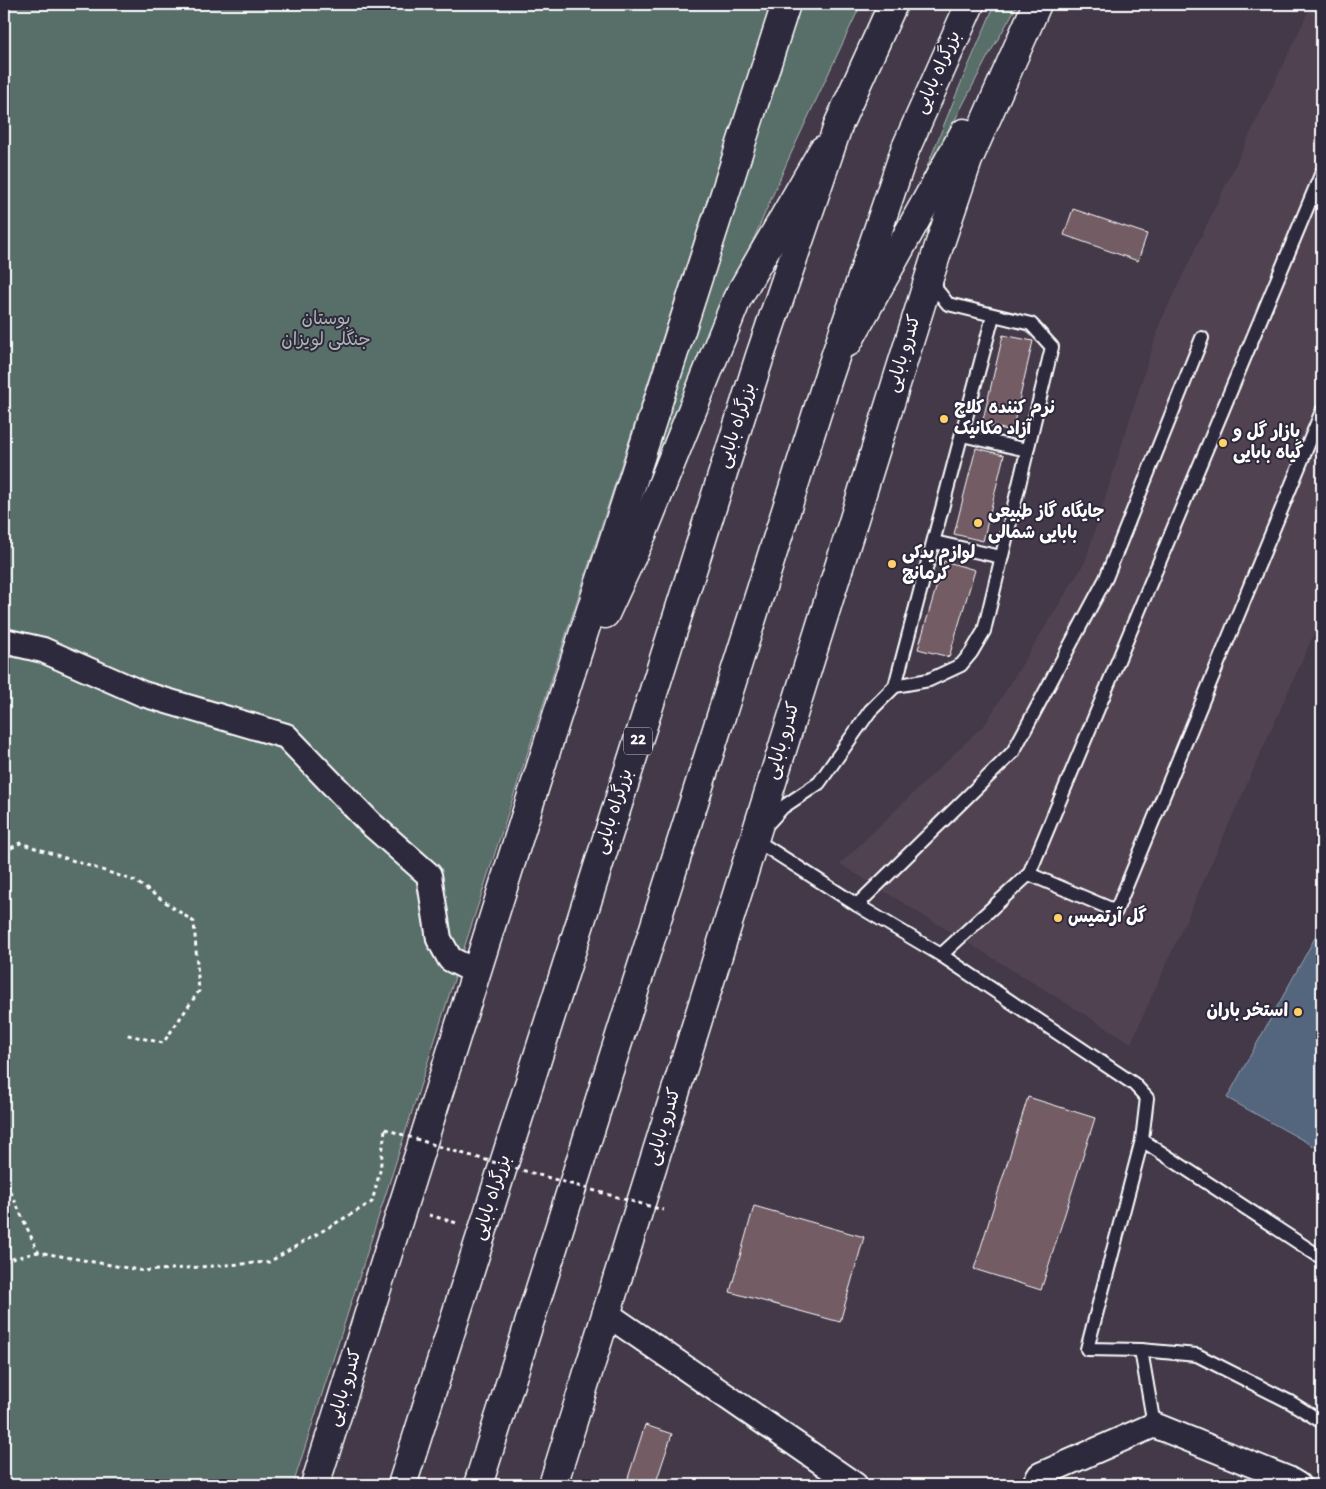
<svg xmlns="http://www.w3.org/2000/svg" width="1326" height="1489" font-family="'Gochi Hand','Playpen Sans Arabic',sans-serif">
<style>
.built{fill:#514351}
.green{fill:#586e69;stroke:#acb6b4}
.water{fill:#53667e;stroke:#98a3b2}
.building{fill:#735b64;stroke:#fff}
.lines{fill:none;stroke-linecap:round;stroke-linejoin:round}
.lane-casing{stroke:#fff;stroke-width:16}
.street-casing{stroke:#fff;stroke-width:28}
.primary-casing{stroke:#fff;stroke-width:31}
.highway-casing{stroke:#fff;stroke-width:31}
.path{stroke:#fff;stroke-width:3;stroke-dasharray:4 4;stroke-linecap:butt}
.lane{stroke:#2f2a3d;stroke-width:12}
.street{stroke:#2f2a3d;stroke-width:24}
.primary{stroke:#2f2a3d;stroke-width:28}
.highway{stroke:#2f2a3d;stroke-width:28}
.path-bridge{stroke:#fff;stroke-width:3;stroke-dasharray:4 4;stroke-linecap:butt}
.poi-dot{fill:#ffd166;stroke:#2f2a3d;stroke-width:2}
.labels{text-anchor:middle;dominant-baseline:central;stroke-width:4;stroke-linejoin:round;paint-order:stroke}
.shield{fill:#2f2a3d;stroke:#c1bfc5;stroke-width:1}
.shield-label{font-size:16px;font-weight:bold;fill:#fff}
.street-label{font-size:18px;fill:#fff;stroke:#2f2a3d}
.park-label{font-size:18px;fill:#acb6b4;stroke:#2f2a3d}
.poi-label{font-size:18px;font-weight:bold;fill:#fff;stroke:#2f2a3d;text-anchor:start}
</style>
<rect width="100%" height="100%" fill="#433949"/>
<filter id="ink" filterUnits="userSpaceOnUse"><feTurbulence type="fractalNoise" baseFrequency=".02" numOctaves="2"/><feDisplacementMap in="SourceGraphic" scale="10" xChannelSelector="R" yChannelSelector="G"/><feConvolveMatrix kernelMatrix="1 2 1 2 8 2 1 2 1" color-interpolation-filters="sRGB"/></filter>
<g filter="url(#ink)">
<path class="built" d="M1312,4H1322V616L1131,1043L840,864L986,723L1085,562L1160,323Z"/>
<g class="green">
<path d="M4,4H771L468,936L293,1485H4Z"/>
<path d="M795,4H861L788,160L726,303L620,554Z"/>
<path d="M995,4H1018L986,60L914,199L958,90Z"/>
</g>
<path class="water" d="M1322,925V1138L1317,1148L1227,1098Z"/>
<g class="building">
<path d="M1073,209L1147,234L1138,261L1064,235Z"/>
<path d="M1003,335L1033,341L1012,431L982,424Z"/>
<path d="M976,448L1004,455L983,541L954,534Z"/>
<path d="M944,561L975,570L949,657L918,649Z"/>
<path d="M1028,1097L1095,1118L1041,1290L974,1269Z"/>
<path d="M754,1206L864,1237L840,1322L730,1292Z"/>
<path d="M645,1425L672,1434L655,1485H640L627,1481Z"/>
</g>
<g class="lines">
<g class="lane-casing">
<g id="lane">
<path d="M936,279V289L948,304L1031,324L1052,347L984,631L971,653L961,665L929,680L895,686L870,711L819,783L783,807L754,839L857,905L941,955L1134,1084L1147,1098L1142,1140L1087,1349L1141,1350L1197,1355L1290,1402L1322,1422"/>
<path d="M962,435L1027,450"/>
<path d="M934,542L1001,557"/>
<path d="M895,686L993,316"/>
<path d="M1029,874L1116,911L1322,411"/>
<path d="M857,905L1013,752L1106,578L1202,338"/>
<path d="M941,955L1029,874L1322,172"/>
<path d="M1142,1140L1322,1258"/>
<path d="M1141,1350L1154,1425"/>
</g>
</g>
<g class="street-casing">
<g id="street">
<path d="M4,641L43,650L143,694L286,736L370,823L429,875L439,939L450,959L476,972"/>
<path d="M607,1314L855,1485"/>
<path d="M1034,1485L1040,1475L1154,1425L1288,1479L1298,1485"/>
</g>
</g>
<g class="primary-casing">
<g id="primary">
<path d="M848,342L964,133"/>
<path d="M605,614L643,532L737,299L823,150"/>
<path d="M315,1485L556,719L786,4"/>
<path d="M553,1485L939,246L968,160L1037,4"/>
</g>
</g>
<g class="highway-casing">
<g id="highway">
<path d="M402,1485L760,356L839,123L893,4"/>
<path d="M478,1485L828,378L905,150L970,4"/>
</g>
</g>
<g class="path">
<path d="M4,852L20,843L135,881L194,922L199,991L163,1043L124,1034"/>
<path d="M4,1177L38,1252L144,1271L269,1262L372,1202L380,1171L385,1129"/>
<path d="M429,1215L457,1223"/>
<path d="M4,1261L38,1252"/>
</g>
<use href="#lane" class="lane"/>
<use href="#street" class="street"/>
<use href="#primary" class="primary"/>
<use href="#highway" class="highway"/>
<path class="path-bridge" d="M385,1129L447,1149L663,1210"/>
</g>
</g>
<g class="poi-dot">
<circle cx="944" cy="419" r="5"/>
<circle cx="1223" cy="443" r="5"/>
<circle cx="978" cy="523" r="5"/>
<circle cx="892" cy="564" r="5"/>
<circle cx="1058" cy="918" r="5"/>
<circle cx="1298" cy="1012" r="5"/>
</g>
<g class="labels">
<rect class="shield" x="624" y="727.5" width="28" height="27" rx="4"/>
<g class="shield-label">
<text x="638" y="741">22</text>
</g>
<g class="street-label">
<text transform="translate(939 73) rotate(-66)">بزرگراه بابایی</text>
<text transform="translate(905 354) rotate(-73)">کندرو بابایی</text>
<text transform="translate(738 426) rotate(-72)">بزرگراه بابایی</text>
<text transform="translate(784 741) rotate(-73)">کندرو بابایی</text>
<text transform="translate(615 812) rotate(-72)">بزرگراه بابایی</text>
<text transform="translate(665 1127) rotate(-73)">کندرو بابایی</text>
<text transform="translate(493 1198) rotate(-72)">بزرگراه بابایی</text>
<text transform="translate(346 1388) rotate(-73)">کندرو بابایی</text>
</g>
<g class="park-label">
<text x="326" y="320">بوستان<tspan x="326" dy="21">جنگلی لویزان</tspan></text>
</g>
<g class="poi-label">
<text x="954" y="409">نرم کننده کلاچ<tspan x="954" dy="21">آزاد مکانیک</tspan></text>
<text x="1233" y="433">بازار گل و<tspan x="1233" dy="21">گیاه بابایی</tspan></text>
<text x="988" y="513">جایگاه گاز طبیعی<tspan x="988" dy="21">بابایی شمالی</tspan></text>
<text x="902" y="554">لوازم یدکی<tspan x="902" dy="21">کرمانج</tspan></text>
<text x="1068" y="918">گل آرتمیس</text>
<text x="1288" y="1012" text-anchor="end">استخر باران</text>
</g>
</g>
<rect width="1326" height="1489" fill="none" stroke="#2f2a3d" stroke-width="20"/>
<rect x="10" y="10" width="1306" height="1469" fill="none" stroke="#fff" stroke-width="2" filter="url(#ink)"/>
</svg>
